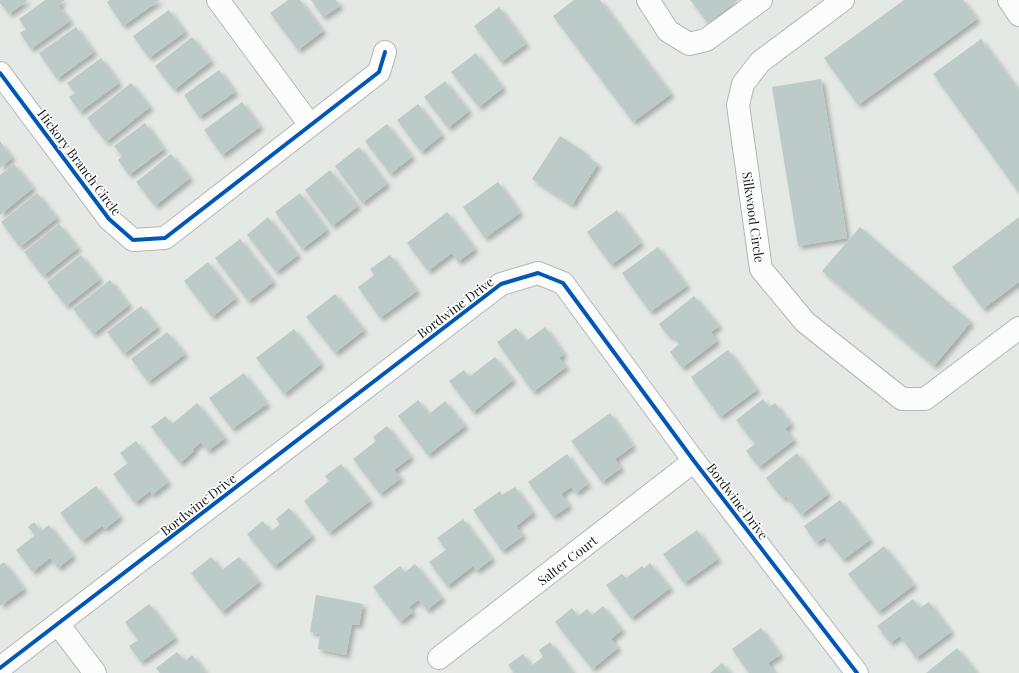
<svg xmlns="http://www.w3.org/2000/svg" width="1019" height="673" font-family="'Playfair Display',serif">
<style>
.building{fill:#bccbc7;filter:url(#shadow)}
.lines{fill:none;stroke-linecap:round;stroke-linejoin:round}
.minor-casing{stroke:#b4b7b5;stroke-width:24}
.minor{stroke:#fbfcfb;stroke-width:22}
.cycleway-casing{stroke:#fff;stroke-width:6}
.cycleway{stroke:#0057b8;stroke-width:4}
.labels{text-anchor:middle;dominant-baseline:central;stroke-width:3;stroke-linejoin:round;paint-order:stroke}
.street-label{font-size:13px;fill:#1a1d1b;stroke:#fff}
</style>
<defs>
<filter id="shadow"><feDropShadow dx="3.5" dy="3.5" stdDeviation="2" flood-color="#0004"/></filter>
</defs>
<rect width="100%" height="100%" fill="#e4e9e6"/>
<g class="building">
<path d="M0,0H28L9,14L0,3Z"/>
<path d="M45,0H65L58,5L70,21L31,49L20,33L26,29L19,19Z"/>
<path d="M110,0H160L123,26L107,2Z"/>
<path d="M288,0H300L323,31L298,50L270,13Z"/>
<path d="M311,0H336L340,6L323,17Z"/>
<path d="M574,0H600L671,94L633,122L553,16Z"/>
<path d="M690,0H738L708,23Z"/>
<path d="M904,0H963L977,19L858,105L824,58Z"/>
<path d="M499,7L526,44L501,62L474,26Z"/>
<path d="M169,10L185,32L149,58L133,36Z"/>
<path d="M76,27L94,52L57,79L39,53Z"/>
<path d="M192,37L211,61L174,90L155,66Z"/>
<path d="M981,39L1019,91V193L933,74Z"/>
<path d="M476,53L503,88L479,107L451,72Z"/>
<path d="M101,58L119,83L80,112L69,97L75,93L67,83Z"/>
<path d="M219,70L235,92L199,117L184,95Z"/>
<path d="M821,79L847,238L798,246L772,87Z"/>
<path d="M445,81L469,111L448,128L424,97Z"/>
<path d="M131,83L150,107L106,142L87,118Z"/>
<path d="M242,102L260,127L222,155L204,130Z"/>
<path d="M418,104L442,135L421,152L397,120Z"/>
<path d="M145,123L164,149L129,175L118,160L122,156L114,146Z"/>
<path d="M387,124L412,157L390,174L365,141Z"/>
<path d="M560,136L586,153L585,155L598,164L572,205L532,179Z"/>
<path d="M0,141L12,158L0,168Z"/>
<path d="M359,147L387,184L362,203L335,166Z"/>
<path d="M171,154L190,178L155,206L136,182Z"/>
<path d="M14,164L33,188L0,215V175Z"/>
<path d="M330,170L358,206L332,226L305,190Z"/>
<path d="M498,182L520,213L485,238L463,207Z"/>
<path d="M37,193L57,218L20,247L1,222Z"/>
<path d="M300,193L327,230L302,249L275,212Z"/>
<path d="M617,210L641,243L611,265L587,232Z"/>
<path d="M447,212L475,249L458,262L452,253L428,271L407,243Z"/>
<path d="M268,217L298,255L276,272L247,235Z"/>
<path d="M1019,217V282L983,309L952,267Z"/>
<path d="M59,224L78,248L43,276L24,252Z"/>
<path d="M860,227L971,322L934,366L822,271Z"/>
<path d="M240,239L273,282L248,301L215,258Z"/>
<path d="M658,247L687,286L650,312L622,273Z"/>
<path d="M81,255L100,279L66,306L47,282Z"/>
<path d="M390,255L417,291L380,318L358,287L374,275L370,269Z"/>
<path d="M208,262L236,298L212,317L184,281Z"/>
<path d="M110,280L129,305L93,334L73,309Z"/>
<path d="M335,294L364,330L335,353L306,317Z"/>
<path d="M694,296L719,326L711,332L717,341L682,368L670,352L679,344L672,335L669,337L659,324Z"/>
<path d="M141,306L158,327L124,354L107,332Z"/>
<path d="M545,327L564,354L559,358L566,367L533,392L497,342L516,328L526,341Z"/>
<path d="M294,329L321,364L284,394L256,358Z"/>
<path d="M167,332L185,354L148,382L131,359Z"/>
<path d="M728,350L757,390L720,417L691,377Z"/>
<path d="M495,357L513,380L473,412L449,381L464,370L469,377Z"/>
<path d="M244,373L267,404L232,429L209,398Z"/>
<path d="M763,399L769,407L775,403L791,424L785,429L794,440L759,467L746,451L755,444L736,420Z"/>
<path d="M418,400L429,414L445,401L465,426L428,455L398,416Z"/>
<path d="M197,403L225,438L208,451L201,442L193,449L194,451L180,463L151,427L165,416L172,424Z"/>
<path d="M610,413L633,446L615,459L621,468L602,482L571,441Z"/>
<path d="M387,426L411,457L394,470L401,478L380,494L353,459L376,441L373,437Z"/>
<path d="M136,441L168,482L152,495L150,491L135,503L113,474L128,463L120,453Z"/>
<path d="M797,453L828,494L801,515L786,496L783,499L766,478Z"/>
<path d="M567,454L588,484L576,493L571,487L561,494L569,506L553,517L528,482Z"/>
<path d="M341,464L370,501L329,533L304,501L329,481L325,476Z"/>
<path d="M96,486L120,517L105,529L102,526L82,541L60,513Z"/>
<path d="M515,487L533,513L516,526L523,536L502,551L473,510L500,491L502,495Z"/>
<path d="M840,500L870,540L843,560L825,537L816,543L804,526Z"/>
<path d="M289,508L312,536L274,567L247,534L263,521L271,532L280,524L276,519Z"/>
<path d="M463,519L492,559L476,571L473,566L447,586L429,562L446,550L437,538Z"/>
<path d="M34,522L41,531L49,525L73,556L58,568L50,558L33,572L16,550L35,535L28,527Z"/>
<path d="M697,530L718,559L684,583L663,554Z"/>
<path d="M884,546L914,585L878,612L848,574Z"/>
<path d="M211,557L222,570L239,557L259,582L222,612L191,573Z"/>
<path d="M4,562L24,589L0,606V565Z"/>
<path d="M650,563L670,588L631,618L606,585L622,574L626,578L642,566L644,568Z"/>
<path d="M415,564L442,598L427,610L418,600L409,607L413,612L400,622L373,587L400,566L405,572Z"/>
<path d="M316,595L363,604L359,625L352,624L346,655L318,649L320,634L310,632Z"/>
<path d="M913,599L920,608L929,602L951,632L916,658L900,636L890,643L877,626Z"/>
<path d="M149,604L175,638L141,662L129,646L138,640L125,622Z"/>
<path d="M603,606L622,630L611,639L618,648L592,669L555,622L572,608L578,616L587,609L592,615Z"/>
<path d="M761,628L780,655L768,663L775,673H749L732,649Z"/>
<path d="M550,642L573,673H514L508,665L523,654L531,666L543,657L539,650Z"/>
<path d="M957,648L977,673H926Z"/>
<path d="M177,652L185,661L192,655L206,673H160L156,668Z"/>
<path d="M722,663L730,673H710Z"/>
</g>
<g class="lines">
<g class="minor-casing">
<g id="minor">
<path d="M218,0L310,125"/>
<path d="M648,0L668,31L689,44L706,40L761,0"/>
<path d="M843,0L760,62L743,84L738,105L761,269L805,322L902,399H925L1019,328"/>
<path d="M1009,0L1019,15"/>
<path d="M0,73L109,219L133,240L165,238L379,72L385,52"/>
<path d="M58,624L95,673"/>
<path d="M439,658L694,461"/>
<path d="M0,668L501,284L538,273L563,283L694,461L857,673"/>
</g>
</g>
<use href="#minor" class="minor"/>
<g class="cycleway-casing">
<g id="cycleway">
<path d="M0,73L109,219L133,240L165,238L379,72L385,52"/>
<path d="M0,668L501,284L538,273L563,283L694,461L857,673"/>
</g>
</g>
<use href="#cycleway" class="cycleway"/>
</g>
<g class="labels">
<g class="street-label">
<text transform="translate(80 162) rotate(53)">Hickory Branch Circle</text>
<text transform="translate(754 217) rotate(82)">Silkwood Circle</text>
<text transform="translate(455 307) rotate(-37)">Bordwine Drive</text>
<text transform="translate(738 501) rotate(53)">Bordwine Drive</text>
<text transform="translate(198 504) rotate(-38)">Bordwine Drive</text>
<text transform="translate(567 560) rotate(-38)">Salter Court</text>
</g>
</g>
</svg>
